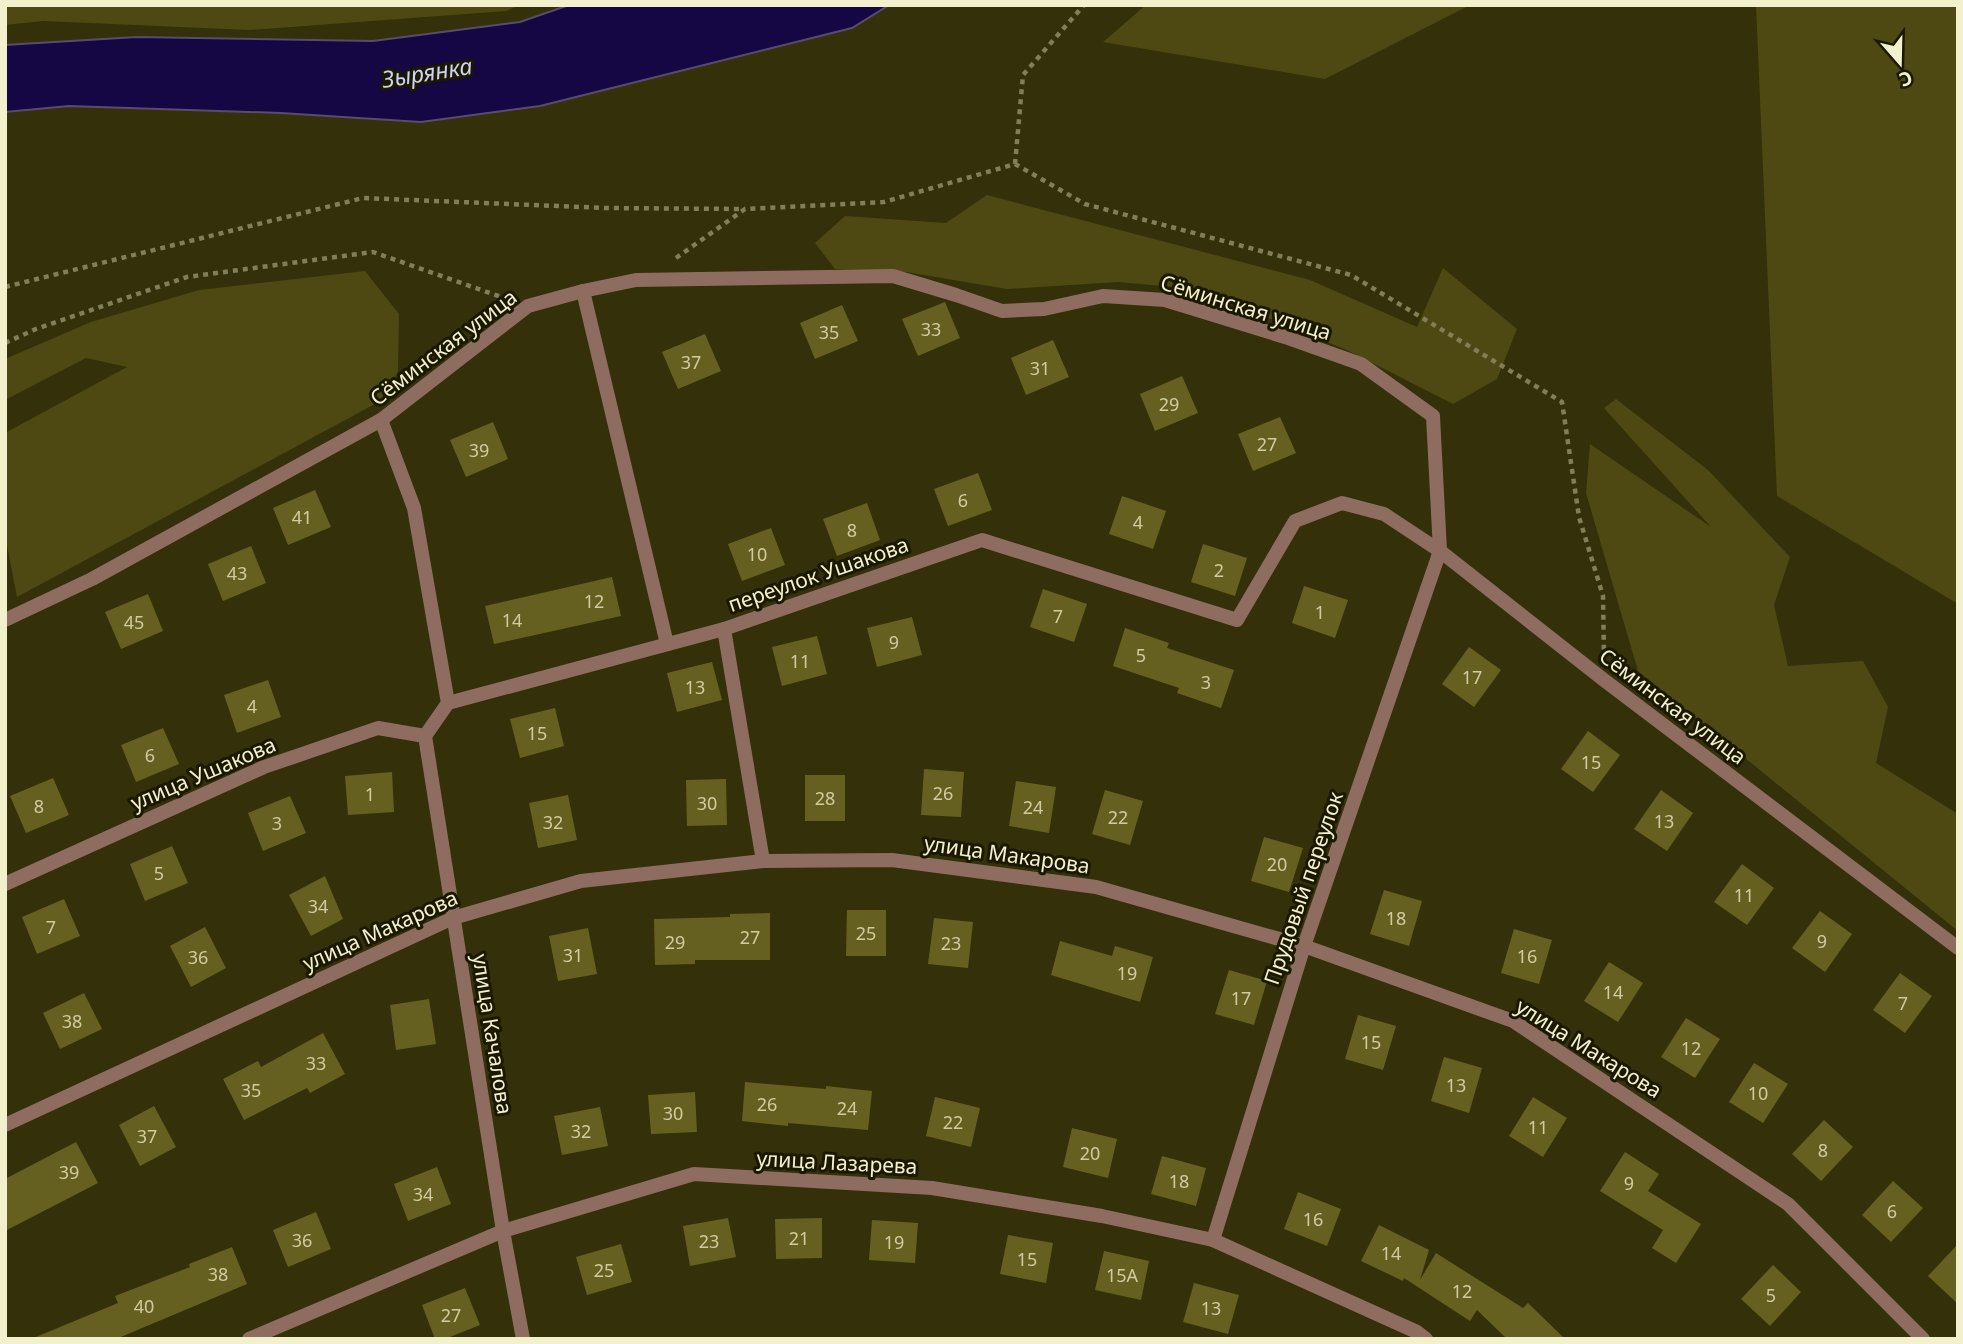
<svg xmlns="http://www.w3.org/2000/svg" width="1963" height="1344" font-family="'Noto Sans',sans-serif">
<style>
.green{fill:#4e4913}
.water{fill:#150644;stroke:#584c6d;stroke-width:2}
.building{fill:#666020}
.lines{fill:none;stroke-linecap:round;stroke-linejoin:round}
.path{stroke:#827e59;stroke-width:4.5;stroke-dasharray:5 5;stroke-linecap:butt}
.service{stroke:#8e6d60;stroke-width:14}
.minor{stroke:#8e6d60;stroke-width:14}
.labels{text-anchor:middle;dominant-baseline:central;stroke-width:6;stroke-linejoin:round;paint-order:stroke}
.number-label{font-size:18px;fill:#d0cca2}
.street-label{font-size:21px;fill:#f3f0cd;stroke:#1b1800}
.water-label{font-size:23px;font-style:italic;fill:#d0d1f9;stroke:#1b1800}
</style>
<rect width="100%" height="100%" fill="#343009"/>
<g class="green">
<path d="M5,5H520L506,11L249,30L43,21L5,25Z"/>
<path d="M1146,5H1470L1325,79L1103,42Z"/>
<path d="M1756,5H1958V604L1777,496Z"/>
<path d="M987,195L1310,280L1417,327L1443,268L1517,329L1497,379L1453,404L1349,351L1198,289L1118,282L1007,289L900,271L835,269L815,243L845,216L946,223Z"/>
<path d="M365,271L399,314L398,371L386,398L17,597L5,535V433L127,367L86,358L5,400V359L91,322L199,290Z"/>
<path d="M1616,399L1708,470L1790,557L1774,605L1788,666L1863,661L1888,707L1876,763L1958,814V931L1638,671L1586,493L1590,444L1711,527L1604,408Z"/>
</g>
<path class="water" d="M569,5H889L852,28L540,106L421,122L281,113L69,106L5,112V45L137,37L373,41L520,22Z"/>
<g class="building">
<path d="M945,302L960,338L918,356L902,319Z"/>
<path d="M842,305L858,341L815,359L800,323Z"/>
<path d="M705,334L721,371L678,389L662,352Z"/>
<path d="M1053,340L1069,377L1026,395L1011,358Z"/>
<path d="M1182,376L1198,413L1155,431L1140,394Z"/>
<path d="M1280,417L1296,453L1253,471L1238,434Z"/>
<path d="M493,422L508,459L466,477L450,440Z"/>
<path d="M978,473L992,510L948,526L934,489Z"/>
<path d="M315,490L331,527L288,545L273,508Z"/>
<path d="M1122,496L1166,511L1153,549L1109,534Z"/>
<path d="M867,503L880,540L837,556L823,519Z"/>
<path d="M771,528L785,565L742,581L728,544Z"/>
<path d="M1203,544L1247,558L1235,596L1191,582Z"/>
<path d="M251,546L266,583L223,601L208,564Z"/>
<path d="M612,577L621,616L494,644L485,606Z"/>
<path d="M1304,586L1348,600L1335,638L1292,623Z"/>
<path d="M1043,589L1087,604L1074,642L1030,627Z"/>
<path d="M148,594L163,631L121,649L105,612Z"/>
<path d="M912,617L922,655L877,667L867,628Z"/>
<path d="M1125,628L1169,643L1167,648L1234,670L1221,708L1177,693L1179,688L1113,666Z"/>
<path d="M817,636L827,674L782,686L772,647Z"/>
<path d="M1469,647L1501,670L1474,707L1442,684Z"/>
<path d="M712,662L722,700L677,712L667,673Z"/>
<path d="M268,680L281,717L237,733L224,695Z"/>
<path d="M555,708L564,746L520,758L510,719Z"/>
<path d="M163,728L179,764L136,782L121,745Z"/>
<path d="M1588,731L1620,755L1593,792L1561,769Z"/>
<path d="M924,769L964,772L961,817L921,815Z"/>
<path d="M392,772L394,812L348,815L345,776Z"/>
<rect x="805" y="775" width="40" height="46"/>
<path d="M53,778L69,815L26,833L10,796Z"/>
<path d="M726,779L727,825L687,826L686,780Z"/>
<path d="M1016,781L1056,787L1049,833L1009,826Z"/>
<path d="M1105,790L1143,801L1130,845L1092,834Z"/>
<path d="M1661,790L1693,813L1667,851L1634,829Z"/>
<path d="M568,795L577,840L538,848L529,803Z"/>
<path d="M290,796L306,833L263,851L248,813Z"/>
<path d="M1264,837L1303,848L1289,892L1251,881Z"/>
<path d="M172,846L188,883L145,901L130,864Z"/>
<path d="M1742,864L1774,888L1747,925L1714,902Z"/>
<path d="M325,876L343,919L311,936L289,895Z"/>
<path d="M1384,890L1422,901L1409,946L1370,934Z"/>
<path d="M64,899L80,936L37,954L22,917Z"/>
<path d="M847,910H886V956H846Z"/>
<path d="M1820,911L1852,934L1825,972L1792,948Z"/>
<path d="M770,913V960H695V964L655,965L654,919L730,917V914Z"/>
<path d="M934,918L973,922L968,968L928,964Z"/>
<path d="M205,927L226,968L191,987L170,946Z"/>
<path d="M588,928L597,974L558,981L549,936Z"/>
<path d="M1514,929L1552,940L1539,984L1501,973Z"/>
<path d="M1060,941L1112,956L1115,946L1153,957L1140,1002L1051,975Z"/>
<path d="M1609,962L1643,983L1618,1022L1584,1001Z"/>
<path d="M1229,970L1267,981L1254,1025L1215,1014Z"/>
<path d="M1900,973L1932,996L1905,1033L1873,1010Z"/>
<path d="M84,993L102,1029L60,1049L43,1013Z"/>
<path d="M429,999L436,1044L396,1050L390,1005Z"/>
<path d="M1358,1015L1396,1026L1383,1070L1345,1059Z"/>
<path d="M1686,1018L1720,1039L1695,1078L1661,1057Z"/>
<path d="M323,1033L345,1074L310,1093L307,1088L244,1120L223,1079L258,1061L261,1067Z"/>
<path d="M1444,1057L1482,1068L1469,1113L1431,1101Z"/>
<path d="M1754,1063L1788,1084L1763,1123L1729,1102Z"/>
<path d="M745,1082L826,1089V1086L872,1091L868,1130L788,1123V1126L742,1121Z"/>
<path d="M695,1092L697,1132L651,1134L648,1095Z"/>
<path d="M935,1097L980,1108L971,1147L926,1136Z"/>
<path d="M1533,1097L1567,1118L1543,1157L1509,1136Z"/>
<path d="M154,1106L176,1147L140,1166L119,1125Z"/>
<path d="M600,1107L608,1146L562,1155L554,1116Z"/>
<path d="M1824,1120L1853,1147L1821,1181L1792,1154Z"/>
<path d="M1072,1128L1117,1139L1108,1178L1063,1167Z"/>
<path d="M76,1142L98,1183L5,1231V1179Z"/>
<path d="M1625,1152L1659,1174L1648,1191L1701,1224L1676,1263L1652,1248L1663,1230L1600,1191Z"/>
<path d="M1162,1156L1206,1168L1196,1206L1151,1194Z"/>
<path d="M437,1167L451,1204L408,1221L394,1184Z"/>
<path d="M1893,1181L1923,1208L1891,1242L1862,1215Z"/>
<path d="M1298,1192L1341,1209L1327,1246L1284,1229Z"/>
<path d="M316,1212L331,1249L288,1267L273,1230Z"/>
<path d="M728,1218L736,1257L690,1266L683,1226Z"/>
<path d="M822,1218V1258L776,1259L775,1219Z"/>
<path d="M872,1220L918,1223L915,1263L869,1260Z"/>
<path d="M1379,1225L1429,1250L1420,1280L1436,1253L1523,1308L1528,1303L1565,1339H1507L1477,1310L1470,1321L1404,1278L1403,1281L1361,1261Z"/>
<path d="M1008,1235L1053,1243L1046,1283L1000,1274Z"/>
<path d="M621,1244L632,1282L587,1295L576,1257Z"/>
<path d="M1958,1244V1304L1928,1276Z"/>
<path d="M232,1247L247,1284L116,1339H31L118,1303L115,1296L190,1267L189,1264Z"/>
<path d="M1104,1251L1149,1261L1141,1300L1095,1290Z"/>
<path d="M1773,1265L1801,1292L1770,1326L1741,1299Z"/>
<path d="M1194,1283L1239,1295L1228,1334L1183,1322Z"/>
<path d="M465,1288L480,1325L445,1339H435L422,1305Z"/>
</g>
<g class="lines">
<g class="path">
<path d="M1015,164L1023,75L1084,5"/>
<path d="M676,258L745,209L884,202L1015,164L1085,204L1351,275L1562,402L1579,517L1603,596L1604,655"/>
<path d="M5,287L363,198L606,208L745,209"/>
<path d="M5,343L36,329L187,277L373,252L507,299"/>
</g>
<g class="service">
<path d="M583,291L667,644"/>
<path d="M381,420L414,508L448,703"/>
<path d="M5,620L92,579L381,420L528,306L583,291L636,280L893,276L956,295L1002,311L1044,309L1103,296L1165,300L1285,337L1361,364L1433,416L1440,551L1304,946L1213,1240"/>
<path d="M724,629L763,861"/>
<path d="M5,884L264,767L378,728L425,736L448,703L724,629L982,540L1237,620L1295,521L1342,503L1384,514L1440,551L1604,680L1958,948"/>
<path d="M5,1125L453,918L581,881L763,861L892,860L1096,887L1304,946L1513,1021L1788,1204L1923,1339"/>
</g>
<g class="minor">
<path d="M425,736L503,1231L523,1339"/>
<path d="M249,1339L503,1231L694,1174L932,1188L1102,1216L1213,1240L1417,1332L1426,1339"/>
</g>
</g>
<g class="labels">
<g class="number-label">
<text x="931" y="329">33</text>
<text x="829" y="332">35</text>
<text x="691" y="362">37</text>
<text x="1040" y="368">31</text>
<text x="1169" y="404">29</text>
<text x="1267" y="444">27</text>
<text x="479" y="450">39</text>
<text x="963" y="500">6</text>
<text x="302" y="517">41</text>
<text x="1138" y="522">4</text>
<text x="852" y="530">8</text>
<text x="757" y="554">10</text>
<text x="1219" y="570">2</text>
<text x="237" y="573">43</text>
<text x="594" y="601">12</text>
<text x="1320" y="612">1</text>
<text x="1058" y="616">7</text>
<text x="512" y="620">14</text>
<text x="134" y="622">45</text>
<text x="894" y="642">9</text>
<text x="1141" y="655">5</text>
<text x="800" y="661">11</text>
<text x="1472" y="677">17</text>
<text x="1206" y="682">3</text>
<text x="695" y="687">13</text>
<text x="252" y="706">4</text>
<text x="537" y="733">15</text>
<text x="150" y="755">6</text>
<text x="1591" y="762">15</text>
<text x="943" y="793">26</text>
<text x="370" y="794">1</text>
<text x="825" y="798">28</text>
<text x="707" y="803">30</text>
<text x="39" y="806">8</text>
<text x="1033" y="807">24</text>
<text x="1118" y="817">22</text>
<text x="1664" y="821">13</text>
<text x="553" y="822">32</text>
<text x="277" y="823">3</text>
<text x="1277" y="864">20</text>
<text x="159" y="873">5</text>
<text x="1744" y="895">11</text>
<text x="318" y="906">34</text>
<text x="1396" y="918">18</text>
<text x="51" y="927">7</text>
<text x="866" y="933">25</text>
<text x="750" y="937">27</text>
<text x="1822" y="941">9</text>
<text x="675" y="942">29</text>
<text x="951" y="943">23</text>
<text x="573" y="955">31</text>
<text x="1527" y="956">16</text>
<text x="198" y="957">36</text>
<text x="1127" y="973">19</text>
<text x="1613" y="992">14</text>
<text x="1241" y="998">17</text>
<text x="1903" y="1003">7</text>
<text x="72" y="1021">38</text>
<text x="1371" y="1042">15</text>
<text x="1691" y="1048">12</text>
<text x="316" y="1063">33</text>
<text x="1456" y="1085">13</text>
<text x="251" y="1090">35</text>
<text x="1758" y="1093">10</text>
<text x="767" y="1104">26</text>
<text x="847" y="1108">24</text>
<text x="673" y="1113">30</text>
<text x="953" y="1122">22</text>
<text x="1538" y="1127">11</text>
<text x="581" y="1131">32</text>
<text x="147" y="1136">37</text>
<text x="1823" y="1150">8</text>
<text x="1090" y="1153">20</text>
<text x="69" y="1172">39</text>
<text x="1179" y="1181">18</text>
<text x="1629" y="1183">9</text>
<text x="423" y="1194">34</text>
<text x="1892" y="1211">6</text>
<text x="1313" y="1219">16</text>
<text x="799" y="1238">21</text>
<text x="302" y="1240">36</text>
<text x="709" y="1241">23</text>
<text x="894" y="1242">19</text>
<text x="1391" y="1253">14</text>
<text x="1027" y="1259">15</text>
<text x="604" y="1270">25</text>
<text x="218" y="1274">38</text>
<text x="1122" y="1275">15А</text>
<text x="1462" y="1291">12</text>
<text x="1771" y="1295">5</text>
<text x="144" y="1306">40</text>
<text x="1211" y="1308">13</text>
<text x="451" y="1315">27</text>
</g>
<g class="street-label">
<text transform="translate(1246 307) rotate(17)">Сёминская улица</text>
<text transform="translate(443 347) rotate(-37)">Сёминская улица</text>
<text transform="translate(818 574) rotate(-19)">переулок Ушакова</text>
<text transform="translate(1673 706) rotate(37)">Сёминская улица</text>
<text transform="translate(203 773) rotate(-23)">улица Ушакова</text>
<text transform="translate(1007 854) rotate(8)">улица Макарова</text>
<text transform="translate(1303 888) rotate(-71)">Прудовый переулок</text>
<text transform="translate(380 930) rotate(-24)">улица Макарова</text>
<text transform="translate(493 1034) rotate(81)">улица Качалова</text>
<text transform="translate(1589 1048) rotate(32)">улица Макарова</text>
<text transform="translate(837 1162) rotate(3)">улица Лазарева</text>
</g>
<g class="water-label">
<text transform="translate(427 72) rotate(-9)">Зырянка</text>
</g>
</g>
<rect width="1963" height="1344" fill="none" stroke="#f3f0cd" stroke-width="14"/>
<g transform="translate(1900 63) rotate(160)" stroke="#1b1800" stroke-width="5" paint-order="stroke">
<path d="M0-5L12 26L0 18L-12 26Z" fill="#f3f0cd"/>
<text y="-10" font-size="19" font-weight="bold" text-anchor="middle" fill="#f3f0cd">С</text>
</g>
</svg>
